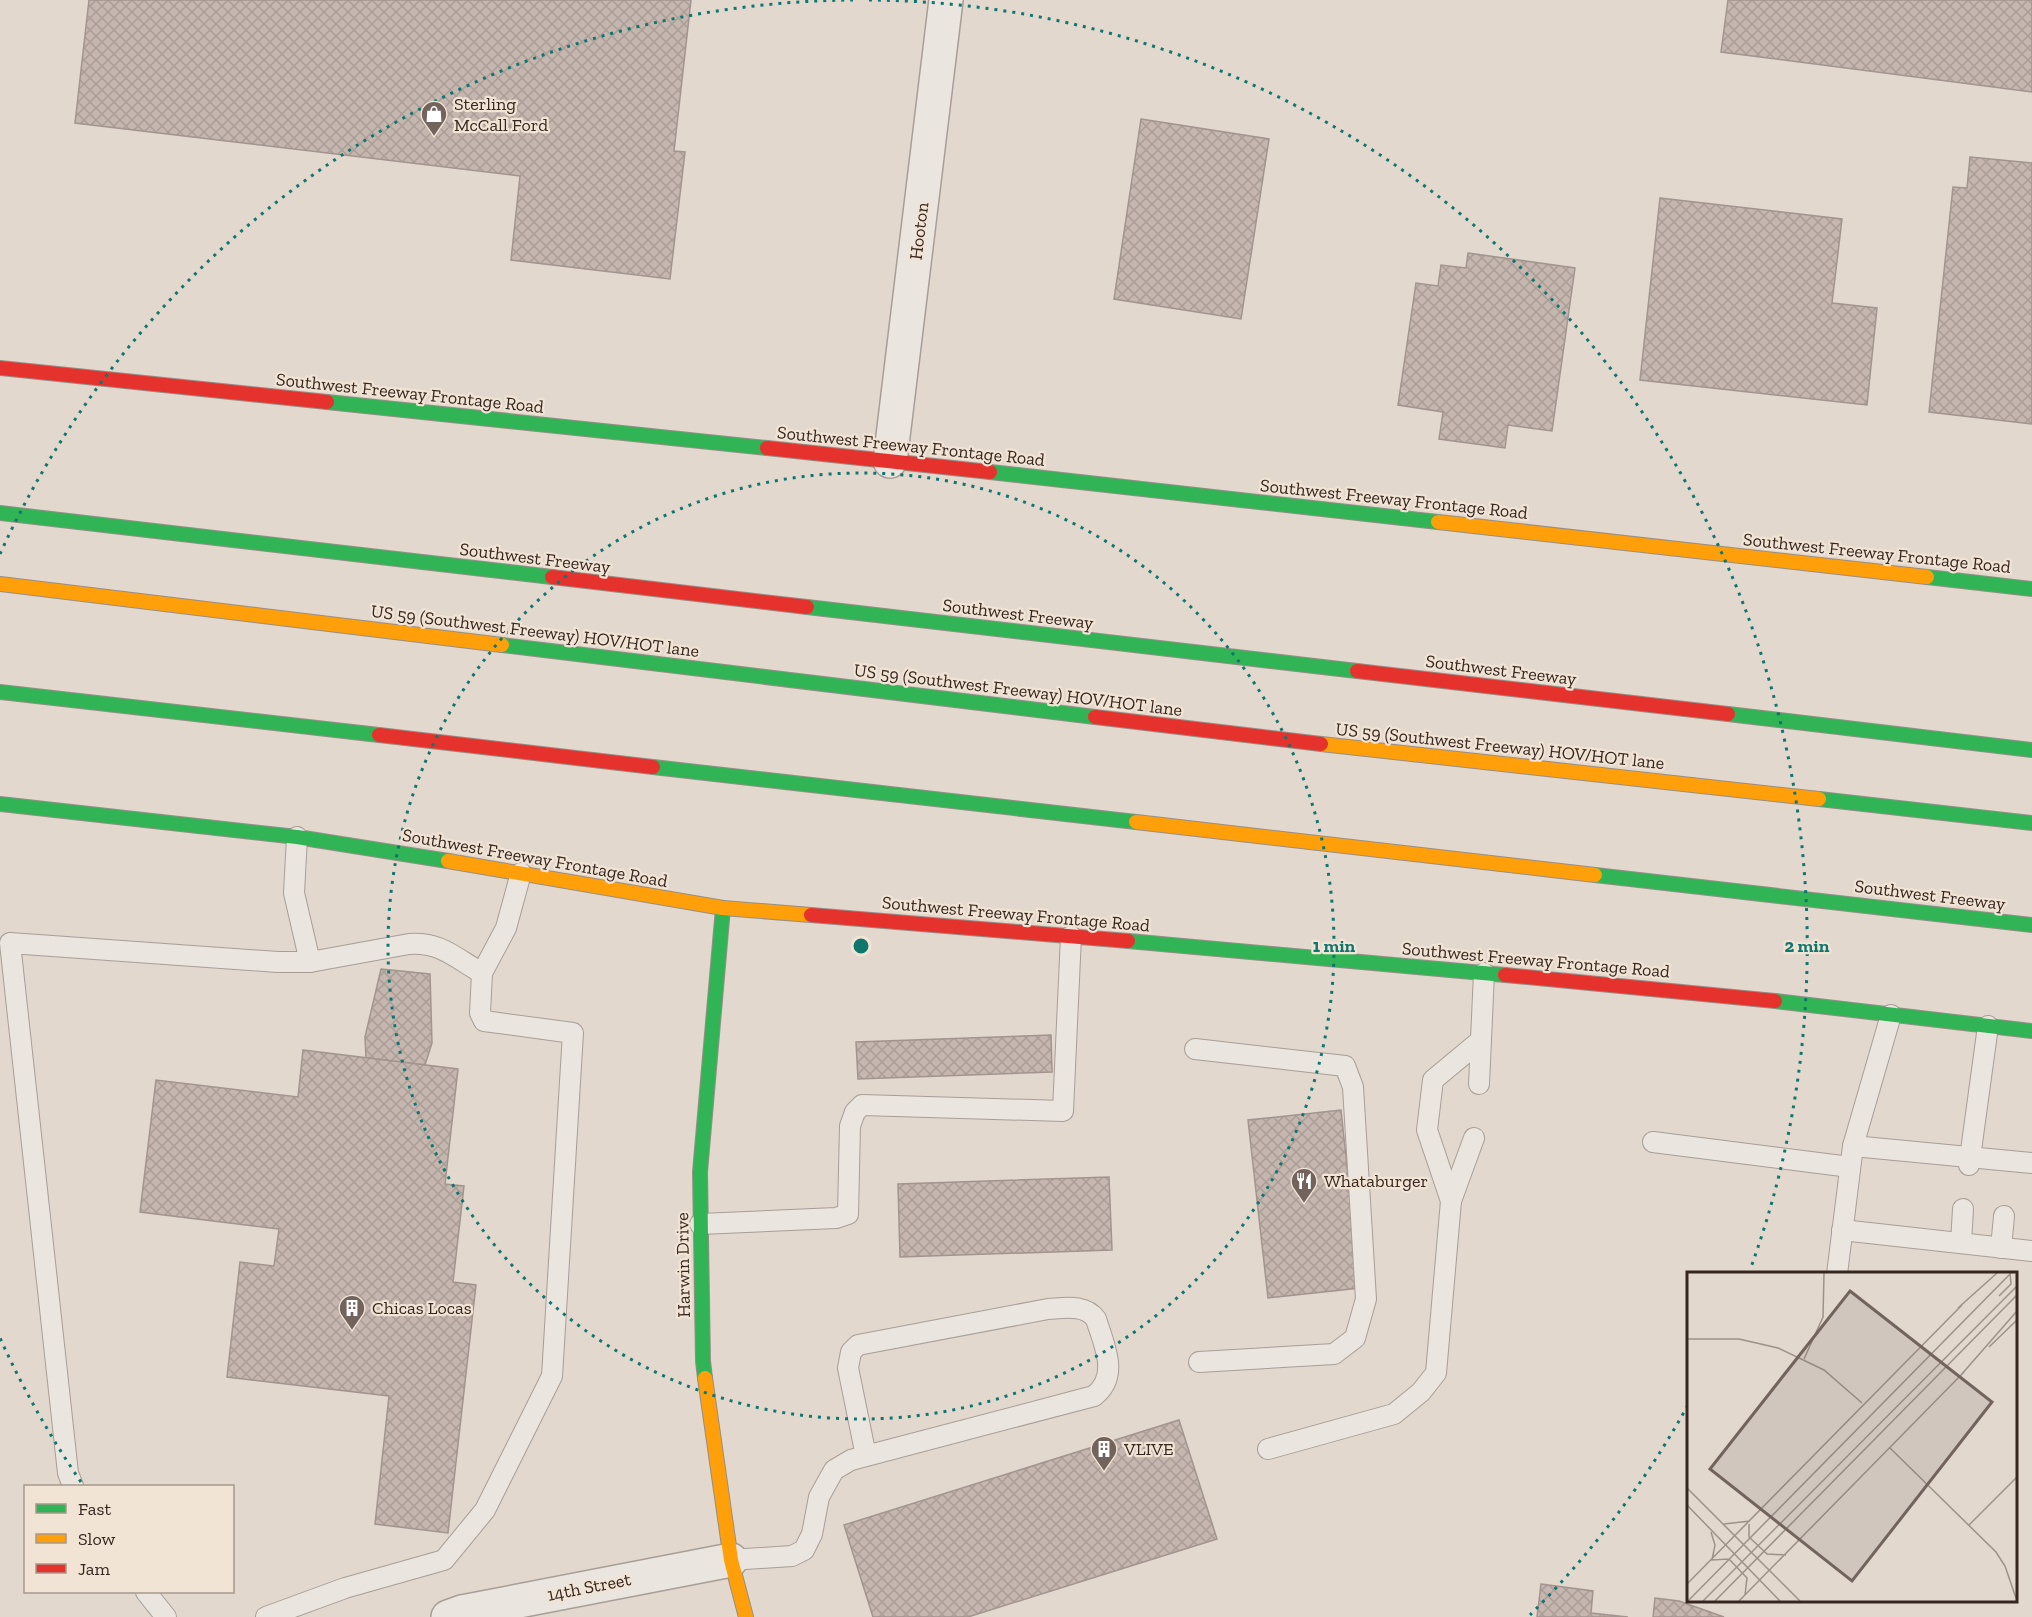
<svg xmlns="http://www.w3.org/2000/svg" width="2032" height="1617" font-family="'Zilla Slab',serif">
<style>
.building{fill:url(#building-cross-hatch);stroke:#a2948e;stroke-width:1.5}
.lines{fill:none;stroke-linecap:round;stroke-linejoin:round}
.lane-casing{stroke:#a79e97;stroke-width:22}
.street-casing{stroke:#a79e97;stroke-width:36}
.fast-casing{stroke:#978e87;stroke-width:16}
.slow-casing{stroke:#978e87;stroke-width:16}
.jam-casing{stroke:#978e87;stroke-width:16}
.lane{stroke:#eae5df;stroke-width:20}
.street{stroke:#eae5df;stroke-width:33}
.fast{stroke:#30b455;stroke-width:14}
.slow{stroke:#ff9f0a;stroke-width:14}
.jam{stroke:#e5322d;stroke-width:14}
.ring{fill:none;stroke:#0f766e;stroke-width:3;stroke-dasharray:3 6}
.labels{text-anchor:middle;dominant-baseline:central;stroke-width:4.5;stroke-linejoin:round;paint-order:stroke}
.poi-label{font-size:18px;fill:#352620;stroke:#f2e4d5;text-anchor:start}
.street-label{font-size:18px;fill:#352620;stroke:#f2e4d5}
.inset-road{fill:none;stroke:#9d9188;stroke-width:1.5}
.view{fill:#72645d;fill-opacity:0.15;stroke:#72645d;stroke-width:3}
.inset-edge{fill:none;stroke:#352620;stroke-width:3}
.centre{fill:#0f766e;stroke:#f2e4d5;stroke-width:3}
.ring-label{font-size:18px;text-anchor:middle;font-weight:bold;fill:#0f766e;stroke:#f2e4d5;stroke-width:4.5;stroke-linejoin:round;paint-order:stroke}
</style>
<defs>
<pattern id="building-cross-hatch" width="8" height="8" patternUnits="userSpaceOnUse" patternTransform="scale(1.5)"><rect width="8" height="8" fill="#c5b7af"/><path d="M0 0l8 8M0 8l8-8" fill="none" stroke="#aa9d96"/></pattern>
</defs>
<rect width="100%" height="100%" fill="#e2d8ce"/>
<g class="building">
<path d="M89,0H691L674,151L685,152L670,279L511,260L520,176L75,123Z"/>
<path d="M1728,0H2032V92L1721,52Z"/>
<path d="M1141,119L1269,139L1241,319L1114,299Z"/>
<path d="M1970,157L2032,163V424L1929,412L1953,187L1967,188Z"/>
<path d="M1660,198L1842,219L1832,303L1877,308L1867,405L1640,380Z"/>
<path d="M1468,253L1575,268L1552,431L1508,425L1505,448L1439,439L1443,412L1398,405L1416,283L1438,286L1441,265L1466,268Z"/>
<path d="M381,969L430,974L432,1043L425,1065L366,1058L365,1037Z"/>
<path d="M1051,1035L1052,1072L858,1079L856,1042Z"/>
<path d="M303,1050L458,1069L445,1184L464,1186L453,1282L476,1285L448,1533L375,1524L389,1396L227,1377L240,1262L274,1266L279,1229L140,1212L156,1080L298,1097Z"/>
<path d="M1341,1110L1360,1288L1268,1298L1248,1120Z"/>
<path d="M1109,1177L1112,1250L900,1257L898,1184Z"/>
<path d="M1179,1420L1217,1539L968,1617H873L844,1525Z"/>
<path d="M1541,1584L1593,1591L1591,1613L1628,1617H1537Z"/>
<path d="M1655,1598L1679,1601L1724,1617H1653Z"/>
</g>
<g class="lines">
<g class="lane-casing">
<g id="lane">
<path d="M297,837L294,893L310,962"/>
<path d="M482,973L506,928L521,873"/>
<path d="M1195,1049L1345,1066L1353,1087L1366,1299L1355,1338L1334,1354L1199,1362"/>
<path d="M1479,1084L1484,973"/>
<path d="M1653,1142L1850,1167"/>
<path d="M1853,1146L2032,1163"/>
<path d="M1969,1165L1988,1026"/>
<path d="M1451,1201L1427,1130L1433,1080L1480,1041"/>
<path d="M700,1224L836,1218L848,1214L850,1126L855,1112L862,1105L1063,1111L1071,936"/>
<path d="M1842,1230L2032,1251"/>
<path d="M1961,1243L1963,1209"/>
<path d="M2001,1248L2004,1216"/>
<path d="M1837,1274L1853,1146L1891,1015"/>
<path d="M1268,1449L1394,1414L1421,1392L1436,1373L1451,1201L1474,1138"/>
<path d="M73,1486L68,1473L10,943L278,962H310L409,944C442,942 455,958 482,973L480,1013L484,1021L573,1033L552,1376L485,1510L444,1560L345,1588L266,1617"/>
<path d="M731,1560L792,1556L804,1550L812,1534L819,1497L834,1470L851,1460L866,1456L1094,1396C1120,1376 1104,1345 1096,1319C1085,1304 1065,1308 1048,1309L858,1345L851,1352L848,1368L866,1456"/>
<path d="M146,1592L166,1617"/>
</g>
</g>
<g class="street-casing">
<g id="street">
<path d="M890,461L946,0"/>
<path d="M448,1617L462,1612L731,1560"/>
</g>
</g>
<g class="fast-casing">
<g id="fast">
<path d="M327,402L767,448"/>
<path d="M990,472L1438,522"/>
<path d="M0,513L552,577"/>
<path d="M1927,577L2032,589"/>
<path d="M807,607L1357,671"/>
<path d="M502,645L1095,717"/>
<path d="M0,692L379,735"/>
<path d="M1728,714L2032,750"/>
<path d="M653,767L1136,822"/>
<path d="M1819,799L2032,823"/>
<path d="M0,804L297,837L448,861"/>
<path d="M1595,875L2032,925"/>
<path d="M1128,941L1505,975"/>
<path d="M1775,1001L2032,1031"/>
<path d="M705,1378L703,1361L700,1172L723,908"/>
</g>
</g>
<g class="slow-casing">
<g id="slow">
<path d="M1438,522L1927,577"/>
<path d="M0,584L502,645"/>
<path d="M1321,744L1819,799"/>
<path d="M1136,822L1595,875"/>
<path d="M448,861L723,908L811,915"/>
<path d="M705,1378L731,1560L746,1617"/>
</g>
</g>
<g class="jam-casing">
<g id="jam">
<path d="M0,368L327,402"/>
<path d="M767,448L990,472"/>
<path d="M552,577L807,607"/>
<path d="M1357,671L1728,714"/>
<path d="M1095,717L1321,744"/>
<path d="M379,735L653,767"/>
<path d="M811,915L1128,941"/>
<path d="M1505,975L1775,1001"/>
</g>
</g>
<use href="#lane" class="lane"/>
<use href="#street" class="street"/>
<use href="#fast" class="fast"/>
<use href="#slow" class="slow"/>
<use href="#jam" class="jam"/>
</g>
<g class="ring">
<circle cx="861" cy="946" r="473"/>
<path d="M1688 1405A946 946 0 0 1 1530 1615M81 1482A946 946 0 0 1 0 1338M0 554A946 946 0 0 1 853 0M869 0A946 946 0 0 1 1750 1270"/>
</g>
<defs>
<g id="shop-pin" transform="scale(1.35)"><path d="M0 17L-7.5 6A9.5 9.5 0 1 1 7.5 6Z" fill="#72645d" stroke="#f2e4d5"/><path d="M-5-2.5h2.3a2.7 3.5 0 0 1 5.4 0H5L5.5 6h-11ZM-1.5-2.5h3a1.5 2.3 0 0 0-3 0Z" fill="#fff"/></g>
<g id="restaurant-pin" transform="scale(1.35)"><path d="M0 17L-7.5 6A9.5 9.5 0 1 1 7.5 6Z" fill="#72645d" stroke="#f2e4d5"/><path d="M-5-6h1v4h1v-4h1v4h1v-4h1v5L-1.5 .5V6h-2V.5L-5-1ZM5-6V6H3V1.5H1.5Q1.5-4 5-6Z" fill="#fff"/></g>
<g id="building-pin" transform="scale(1.35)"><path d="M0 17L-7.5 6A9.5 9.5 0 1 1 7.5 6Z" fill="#72645d" stroke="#f2e4d5"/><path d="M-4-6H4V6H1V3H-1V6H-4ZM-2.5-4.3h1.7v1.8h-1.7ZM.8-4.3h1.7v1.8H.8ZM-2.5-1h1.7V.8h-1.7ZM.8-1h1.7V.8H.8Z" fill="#fff"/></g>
</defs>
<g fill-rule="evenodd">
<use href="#shop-pin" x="434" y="114"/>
<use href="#restaurant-pin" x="1304" y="1181"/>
<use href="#building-pin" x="352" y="1308"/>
<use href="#building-pin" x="1104" y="1449"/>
</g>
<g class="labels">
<g class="poi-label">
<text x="454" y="104">Sterling<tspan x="454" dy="21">McCall Ford</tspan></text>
<text x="1324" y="1181">Whataburger</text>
<text x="372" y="1308">Chicas Locas</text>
<text x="1124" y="1449">VLIVE</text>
</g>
<g class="street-label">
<text transform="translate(919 231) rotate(-83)">Hooton</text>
<text transform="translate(410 393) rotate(6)">Southwest Freeway Frontage Road</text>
<text transform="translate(911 446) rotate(6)">Southwest Freeway Frontage Road</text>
<text transform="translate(1394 499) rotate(6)">Southwest Freeway Frontage Road</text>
<text transform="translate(1877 553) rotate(6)">Southwest Freeway Frontage Road</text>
<text transform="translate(535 558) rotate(7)">Southwest Freeway</text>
<text transform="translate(1018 614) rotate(7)">Southwest Freeway</text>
<text transform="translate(535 631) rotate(7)">US 59 (Southwest Freeway) HOV/HOT lane</text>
<text transform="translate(1501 670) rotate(7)">Southwest Freeway</text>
<text transform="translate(1018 690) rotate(7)">US 59 (Southwest Freeway) HOV/HOT lane</text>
<text transform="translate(1500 746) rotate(6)">US 59 (Southwest Freeway) HOV/HOT lane</text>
<text transform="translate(535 858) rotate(10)">Southwest Freeway Frontage Road</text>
<text transform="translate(1930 895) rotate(7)">Southwest Freeway</text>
<text transform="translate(1016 914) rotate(5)">Southwest Freeway Frontage Road</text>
<text transform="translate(1536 960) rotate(5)">Southwest Freeway Frontage Road</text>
<text transform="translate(683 1265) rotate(-91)">Harwin Drive</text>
<text transform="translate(589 1587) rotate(-11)">14th Street</text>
</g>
</g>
<g transform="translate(1687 1272)">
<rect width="330" height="330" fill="#e2d8ce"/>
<path class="inset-road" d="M312,24L324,12L323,1M271,36L310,1M0,67H52L91,76L137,98L175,131M302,75L330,48M117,87L136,45L137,1M274,103L330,39M203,176L309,280L318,294L329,326M0,216L113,329M0,233L93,329M37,252L63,249M62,252V265L80,282L99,283M282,253L330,205M24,260L28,273L25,288L42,287L60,306L58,323M0,312L275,33M1,329L324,1M16,329L330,14M28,329L330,23M52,329L277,100"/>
<path class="view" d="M163,19L305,130L165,309L23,197Z"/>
<rect width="330" height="330" class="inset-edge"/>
</g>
<circle cx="861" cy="946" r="9" class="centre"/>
<g class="ring-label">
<text x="1334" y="952">1 min</text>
<text x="1807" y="952">2 min</text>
</g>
<rect x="24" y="1485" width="210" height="108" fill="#f2e4d5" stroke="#a6988d" stroke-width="1.5"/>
<rect x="36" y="1504" width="30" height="9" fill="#30b455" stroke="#a6988d" stroke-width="1.5"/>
<text x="78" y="1515" font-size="18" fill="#352620">Fast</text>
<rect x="36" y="1534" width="30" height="9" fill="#ff9f0a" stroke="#a6988d" stroke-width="1.5"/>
<text x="78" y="1545" font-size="18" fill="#352620">Slow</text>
<rect x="36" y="1564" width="30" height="9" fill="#e5322d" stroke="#a6988d" stroke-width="1.5"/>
<text x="78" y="1575" font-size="18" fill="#352620">Jam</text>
</svg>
